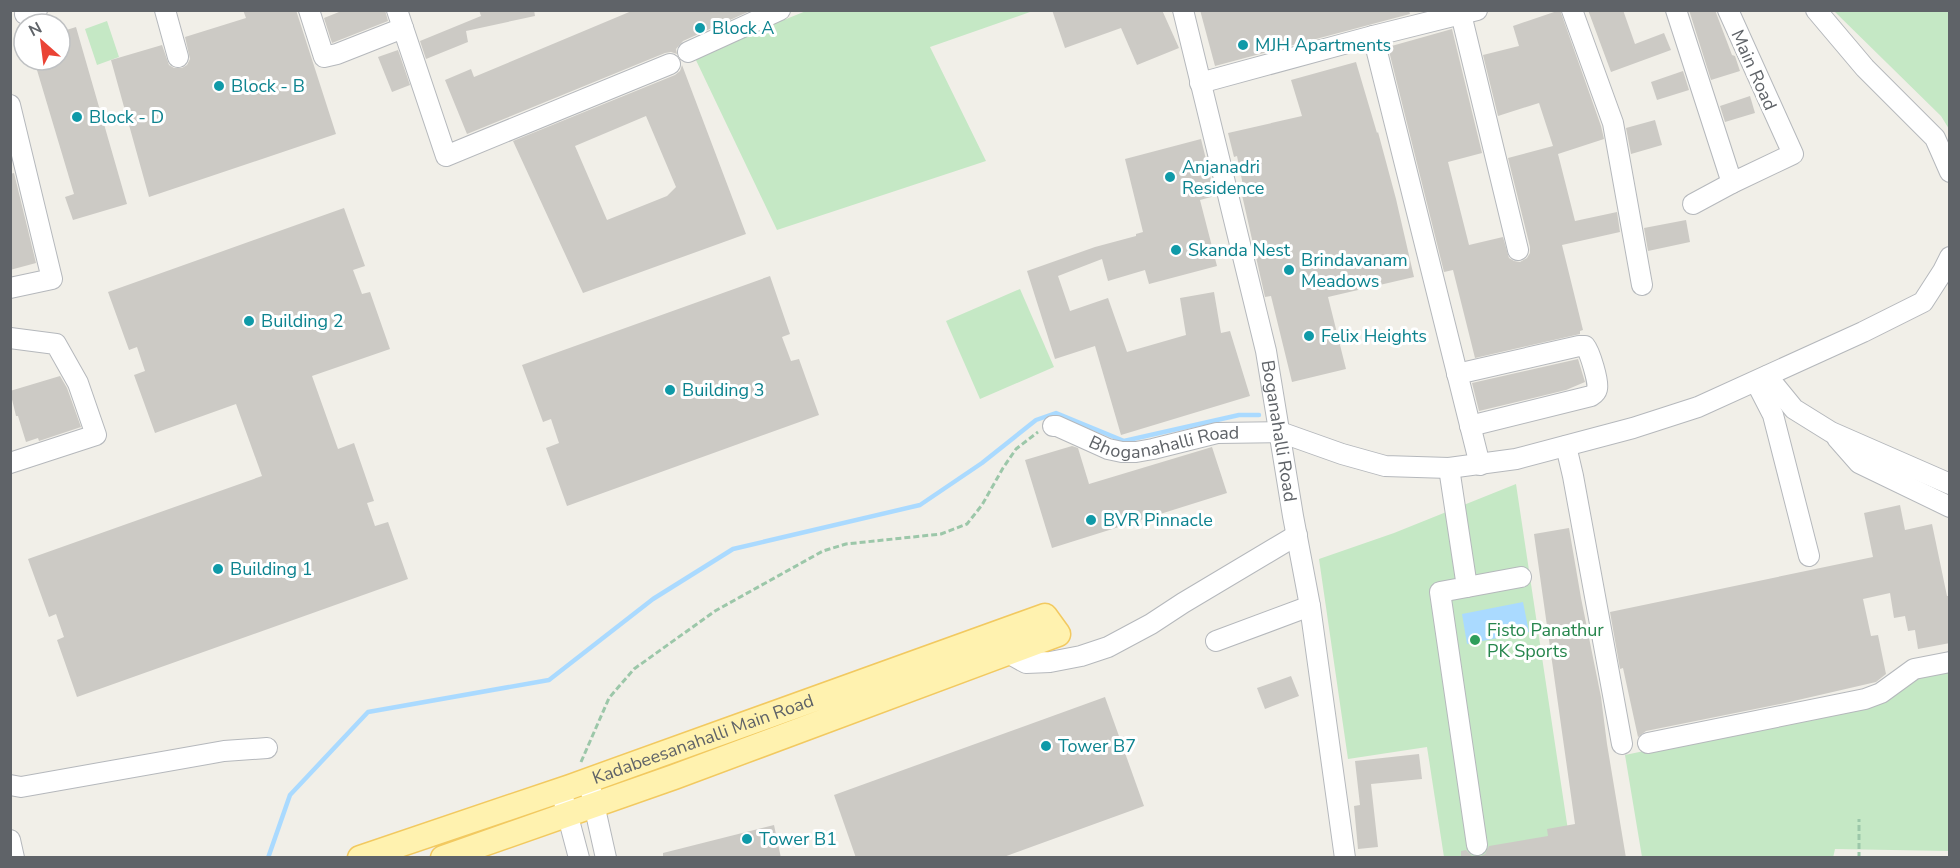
<svg xmlns="http://www.w3.org/2000/svg" width="1960" height="868" font-family="'Nunito Sans',sans-serif">
<style>
.green{fill:#c5e8c5}
.water{fill:#aadaff}
.lines{fill:none;stroke-linecap:round;stroke-linejoin:round}
.stream{stroke:#aadaff;stroke-width:4.5}
.building{fill:#cccac5;fill-rule:evenodd}
.minor-casing{stroke:#b5b8bc;stroke-width:22}
.major-casing{stroke:#f2c960;stroke-width:27}
.path{stroke:#9cc7a9;stroke-width:3;stroke-dasharray:6 3;stroke-linecap:butt}
.minor{stroke:#fff;stroke-width:20}
.major{stroke:#fff2af;stroke-width:24}
.culture-dot{fill:#0f9aa8;stroke:#fff;stroke-width:2}
.leisure-dot{fill:#2e9e5b;stroke:#fff;stroke-width:2}
.labels{text-anchor:middle;dominant-baseline:central;stroke-width:6;stroke-linejoin:round;paint-order:stroke}
.culture-label{font-size:18px;fill:#0d838f;stroke:#fff;text-anchor:start}
.street-label{font-size:18px;fill:#5f6368;stroke:#fff}
.leisure-label{font-size:18px;fill:#27864d;stroke:#fff;text-anchor:start}
</style>
<rect width="100%" height="100%" fill="#f1efe8"/>
<g class="green">
<path d="M1029,10L1030,12L930,47L986,161L777,230L694,56L806,11Z"/>
<path d="M1834,11H1949V129L1941,116Z"/>
<path d="M107,21L119,57L97,65L85,29Z"/>
<path d="M1020,289L1054,367L980,399L946,321Z"/>
<path d="M1516,484L1572,857H1444L1427,747L1348,759L1319,559L1394,533Z"/>
<path d="M1949,661V851L1835,849L1833,858L1642,857L1625,755L1863,705Z"/>
</g>
<path class="water" d="M1523,602L1529,632L1467,644L1462,614Z"/>
<g class="lines">
<path class="stream" d="M268,858L290,795L368,712L549,680L653,599L733,549L920,505L982,463L1036,420L1056,413L1124,441L1239,415H1259"/>
</g>
<g class="building">
<path d="M243,10H296L336,134L149,197L111,60L162,45L169,65L174,68H182L187,65L190,59L185,37L246,18Z"/>
<path d="M344,10H385L388,21L332,43L324,18Z"/>
<path d="M479,10H534L535,16L466,31L468,42L426,59L420,41L481,16Z"/>
<path d="M634,10L750,11L683,41L676,49L677,54L671,52L665,53L467,134L445,80L471,69L474,77Z"/>
<path d="M1052,10H1162L1179,48L1137,65L1121,28L1065,48Z"/>
<path d="M1200,10H1409L1410,14L1215,66Z"/>
<path d="M1560,10L1601,126L1604,139L1558,154L1575,221L1617,212L1620,232L1562,245L1583,330L1580,331V334L1475,358L1453,270L1444,272L1388,47L1452,29L1482,153L1448,162L1469,245L1503,237L1509,258L1514,261L1520,262L1527,258L1530,253V247L1508,158L1553,146L1539,103L1498,116L1483,55L1519,46L1513,26Z"/>
<path d="M1588,10H1623L1635,44L1664,33L1671,50L1611,72Z"/>
<path d="M1689,10H1715L1732,55L1735,56L1740,71L1711,80Z"/>
<path d="M76,27L127,204L73,220L65,197L74,194L34,60H60V32Z"/>
<path d="M398,50L410,85L392,92L378,57Z"/>
<path d="M1356,62L1377,133L1378,132L1396,199L1414,277L1328,297L1346,369L1292,382L1271,296L1265,297L1242,195H1245L1237,156L1234,157L1228,133L1302,116L1291,80Z"/>
<path d="M682,65L746,234L583,293L513,141L675,75L680,71ZM646,116L676,187L667,196L607,220L575,146Z"/>
<path d="M1683,71L1689,90L1657,100L1651,82Z"/>
<path d="M1750,96L1755,113L1725,122L1720,106Z"/>
<path d="M1655,120L1662,145L1631,154L1626,128Z"/>
<path d="M1201,139L1215,196L1200,200L1217,266L1149,284L1145,270L1108,281L1102,259L1058,276L1070,311L1108,298L1127,352L1186,335L1180,298L1214,292L1221,333L1230,331L1250,396L1121,435L1095,346L1055,359L1027,271L1095,247L1136,236V234L1143,232L1125,159Z"/>
<path d="M14,173L36,263L10,270V174Z"/>
<path d="M344,208L365,266L353,270L362,294L370,292L390,349L312,376L338,449L354,443L374,501L367,503L375,526L388,522L408,579L77,697L57,640L64,637L56,614L49,617L28,559L262,476L236,404L155,433L134,375L145,371L137,347L129,350L108,292Z"/>
<path d="M1686,220L1690,242L1648,251L1644,228Z"/>
<path d="M770,276L790,334L782,337L791,361L799,359L819,415L567,506L546,448L559,443L551,419L543,422L522,365Z"/>
<path d="M1578,359L1585,382L1566,390L1479,411L1472,383Z"/>
<path d="M60,376L67,388L81,427L39,441L38,438L26,442L18,416H16L10,391Z"/>
<path d="M1072,446L1078,448L1089,484L1212,447L1227,493L1052,548L1025,460Z"/>
<path d="M1900,505L1905,530L1932,524L1947,596H1950V643L1918,649L1915,630L1908,631L1905,616L1894,618L1890,593L1863,599L1871,636L1878,635L1886,674L1876,682L1785,703L1646,731L1638,737L1623,668L1620,669L1610,612L1873,557L1864,513Z"/>
<path d="M1569,528L1581,598L1601,697L1607,744L1626,858H1461V851L1466,850L1472,856L1479,857L1485,854L1489,846L1548,836L1547,829L1575,824L1534,534Z"/>
<path d="M1291,676L1299,696L1265,709L1257,688Z"/>
<path d="M1105,697L1144,806L1001,858H856L834,795Z"/>
<path d="M1419,754L1422,779L1371,784L1378,847L1358,849L1354,806L1360,805L1355,761Z"/>
<path d="M774,825L781,858H663V853Z"/>
</g>
<g class="lines">
<g class="minor-casing">
<g id="minor">
<path d="M165,10L178,57"/>
<path d="M309,10L324,57L337,54L403,28"/>
<path d="M397,10L446,156L670,64"/>
<path id="s1" d="M1183,10L1266,351L1293,516L1310,606L1345,858"/>
<path d="M1572,10L1613,123L1642,285"/>
<path d="M1676,10L1732,183L1793,154L1728,10"/>
<path d="M1816,10L1865,68L1935,138L1950,172"/>
<path d="M25,14L37,10"/>
<path d="M1461,14L1518,250"/>
<path d="M1373,36L1480,465"/>
<path d="M688,52L780,10"/>
<path d="M1200,83L1373,36L1477,10"/>
<path d="M10,105L52,279L10,288"/>
<path d="M1693,204L1732,183"/>
<path d="M10,338L56,344L78,383L96,435L10,463"/>
<path d="M1457,374L1579,346H1585C1590,352 1599,382 1597,389C1596,393 1594,394 1591,396L1470,426"/>
<path d="M1767,376L1794,409L1831,432L1950,484"/>
<path d="M1756,382L1773,415L1809,556"/>
<path id="s2" d="M1053,426H1057L1108,449L1122,452H1136L1153,449L1217,433L1280,432L1342,454L1385,466L1449,468L1516,459L1633,428L1698,407L1863,332L1923,302L1943,271L1950,257"/>
<path d="M1837,438L1859,463L1950,507"/>
<path d="M1566,446L1573,476L1622,744"/>
<path d="M1449,468L1467,587L1440,592L1477,845"/>
<path d="M1467,587L1521,577"/>
<path d="M1216,641L1310,606"/>
<path d="M1008,653L1026,663L1050,662L1081,656L1108,647L1151,624L1183,603L1297,535"/>
<path d="M1648,743L1865,699L1881,693L1914,669L1950,662"/>
<path d="M10,785L21,787L224,751L267,748"/>
<path d="M561,790L579,858"/>
<path d="M591,791L606,858"/>
<path d="M10,840L14,858"/>
</g>
</g>
<g class="major-casing">
<g id="major">
<path id="s3" d="M360,858L570,787L1045,616L1058,634L674,777L443,858"/>
</g>
</g>
<g class="path">
<path d="M581,762L609,698L634,669L715,611L823,551L846,544L941,534L967,524L982,505L1003,468L1016,449L1038,432"/>
<path d="M1859,858V819"/>
</g>
<use href="#minor" class="minor"/>
<use href="#major" class="major"/>
</g>
<g class="culture-dot">
<circle cx="700" cy="28" r="6"/>
<circle cx="1243" cy="45" r="6"/>
<circle cx="219" cy="86" r="6"/>
<circle cx="77" cy="117" r="6"/>
<circle cx="1170" cy="177" r="6"/>
<circle cx="1176" cy="250" r="6"/>
<circle cx="1289" cy="270" r="6"/>
<circle cx="249" cy="321" r="6"/>
<circle cx="1309" cy="336" r="6"/>
<circle cx="670" cy="390" r="6"/>
<circle cx="1091" cy="520" r="6"/>
<circle cx="218" cy="569" r="6"/>
<circle cx="1046" cy="746" r="6"/>
<circle cx="747" cy="839" r="6"/>
</g>
<circle class="leisure-dot" cx="1475" cy="640" r="6"/>
<g class="labels">
<g class="culture-label">
<text x="712" y="28">Block A</text>
<text x="1255" y="45">MJH Apartments</text>
<text x="231" y="86">Block - B</text>
<text x="89" y="117">Block - D</text>
<text x="1182" y="167">Anjanadri<tspan x="1182" dy="21">Residence</tspan></text>
<text x="1188" y="250">Skanda Nest</text>
<text x="1301" y="260">Brindavanam<tspan x="1301" dy="21">Meadows</tspan></text>
<text x="261" y="321">Building 2</text>
<text x="1321" y="336">Felix Heights</text>
<text x="682" y="390">Building 3</text>
<text x="1103" y="520">BVR Pinnacle</text>
<text x="230" y="569">Building 1</text>
<text x="1058" y="746">Tower B7</text>
<text x="759" y="839">Tower B1</text>
</g>
<g class="street-label">
<text transform="translate(1754 70) rotate(66)">Main Road</text>
<text stroke="none"><textPath href="#s1" startOffset="432">Boganahalli Road</textPath></text>
<text stroke="none"><textPath href="#s2" startOffset="117">Bhoganahalli Road</textPath></text>
<text stroke="none"><textPath href="#s3" startOffset="363">Kadabeesanahalli Main Road</textPath></text>
</g>
<g class="leisure-label">
<text x="1487" y="630">Fisto Panathur<tspan x="1487" dy="21">PK Sports</tspan></text>
</g>
</g>
<rect width="1960" height="868" fill="none" stroke="#5f6368" stroke-width="24"/>
<g transform="translate(42 42) rotate(332)"><circle r="28" fill="#ffffff" stroke="#bfc1c3" stroke-width="1.5"/>
<path d="M0-4.5L10 22L0 15L-10 22Z" fill="#ea4335"/>
<text y="-9" font-size="16" font-weight="bold" text-anchor="middle" fill="#5f6368">N</text>
</g>
</svg>
